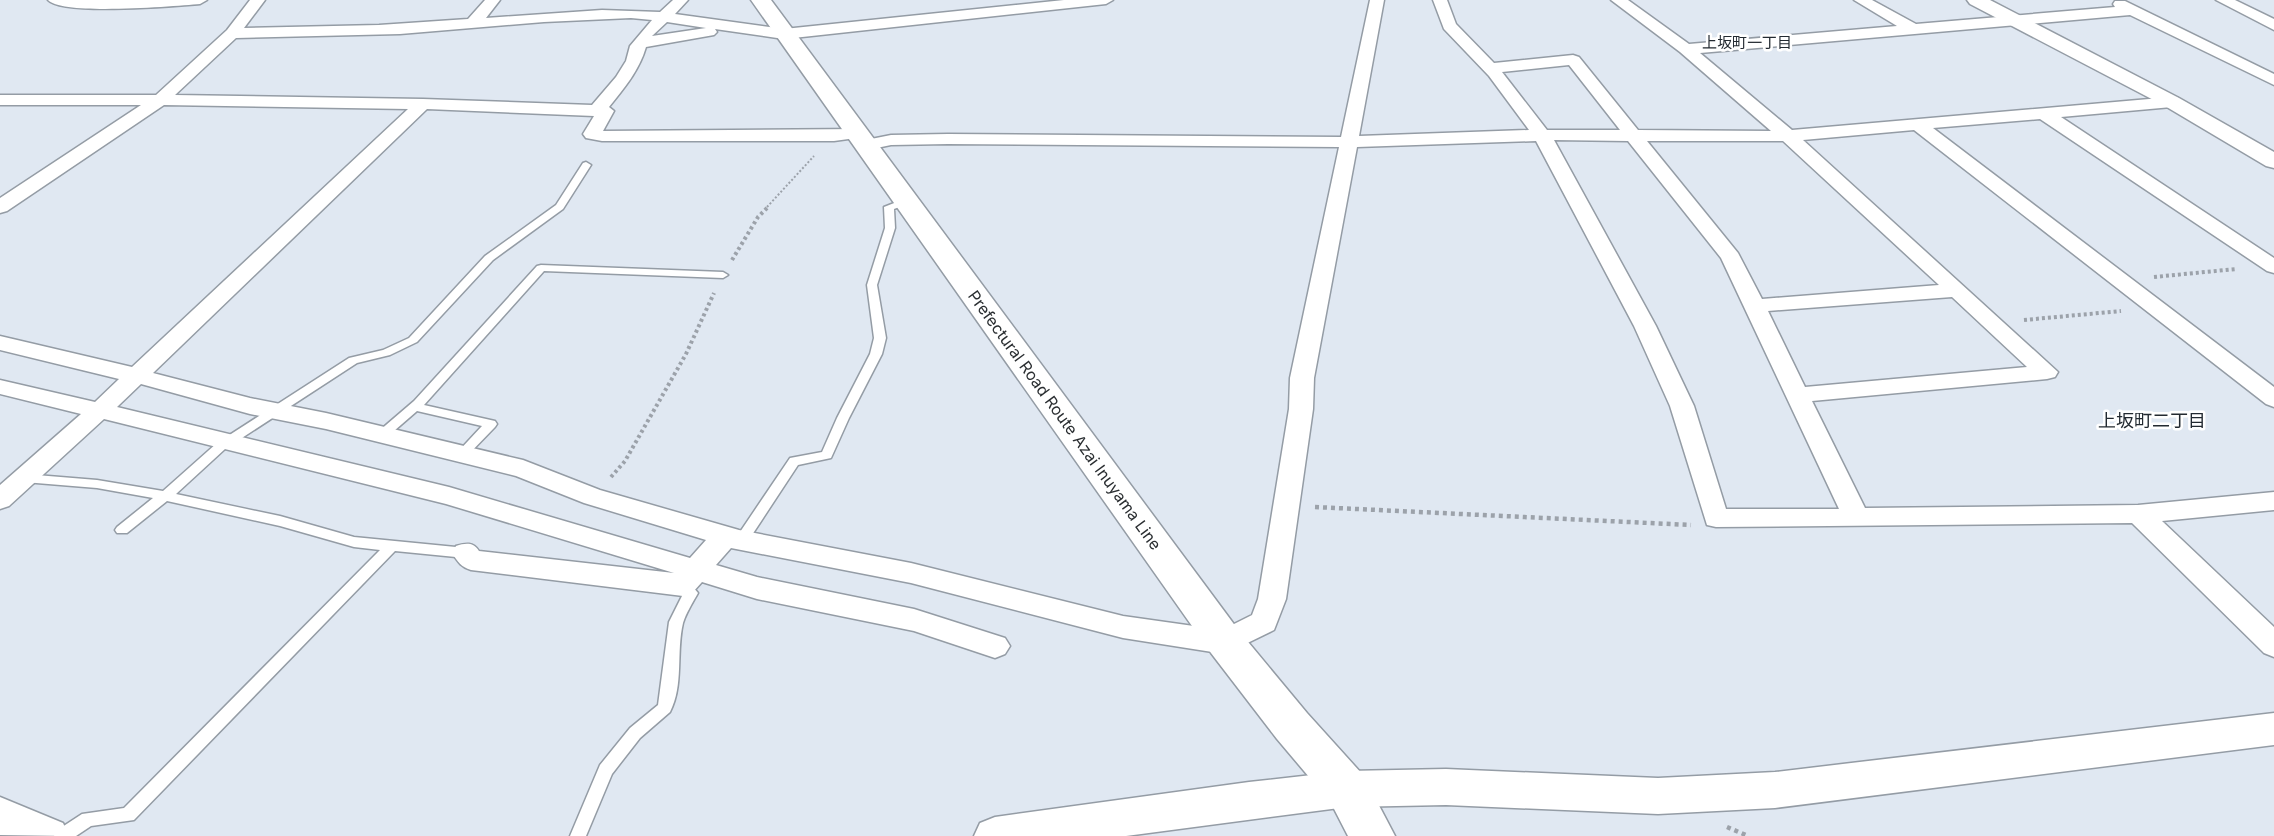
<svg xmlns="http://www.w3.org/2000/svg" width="2274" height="836" font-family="Inter,'Noto Sans JP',sans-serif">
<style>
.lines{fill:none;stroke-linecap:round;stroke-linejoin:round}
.service-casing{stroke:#949ca5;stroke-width:3}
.minor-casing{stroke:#949ca5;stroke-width:3}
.tertiary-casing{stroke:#949ca5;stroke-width:3}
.secondary-casing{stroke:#949ca5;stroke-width:3}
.path-far2{stroke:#9ca2aa;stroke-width:2;stroke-dasharray:2 2;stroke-linecap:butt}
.path-far1{stroke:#9ca2aa;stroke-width:4;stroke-dasharray:3 3;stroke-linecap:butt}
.path{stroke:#9ca2aa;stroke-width:4.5;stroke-dasharray:4 4;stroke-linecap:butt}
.service{fill:#fff;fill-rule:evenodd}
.minor{fill:#fff;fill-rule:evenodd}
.tertiary{fill:#fff;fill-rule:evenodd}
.secondary{fill:#fff;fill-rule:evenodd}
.labels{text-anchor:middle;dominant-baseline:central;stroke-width:5;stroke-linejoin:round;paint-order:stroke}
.far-neighbourhood-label{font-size:15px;fill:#232a31;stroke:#fff}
.street-label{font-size:16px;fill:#2b2f32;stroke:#fff}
.neighbourhood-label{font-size:18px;fill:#232a31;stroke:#fff}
</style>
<rect width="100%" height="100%" fill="#e0e8f2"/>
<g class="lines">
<g class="service-casing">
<g id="service">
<path d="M586,162L591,165L563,209L493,260L417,342L390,355L357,363L225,449L176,494L280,516L354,537L466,548L471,549L473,553L471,557L466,558L395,551L134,820L91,826L76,836H54L56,831L82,814L124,808L380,550L354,547L280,526L167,501L127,533H117L115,530L117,527L153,498L97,488L24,482L18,478L20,475L24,474L97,480L163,491L217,443L349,358L383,350L409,338L485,256L556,205L583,163Z"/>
<path d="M907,198L910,199V203L894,209L895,228L877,285L886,338L882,354L849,418L831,458L798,465L746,544H736L734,541L736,538L790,458L822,452L837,418L870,354L874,338L867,285L885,228L884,207Z"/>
<path d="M541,265L723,272L728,275L723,278L544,271L424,405L495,421L497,424L495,427L465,458H457L455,455L482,426L417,411L387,437H379L377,434L379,431L414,401L537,266Z"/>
<path d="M683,580L688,581L698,593C693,602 686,613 683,623C676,652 684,685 670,712L640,738L612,774L586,836H570L600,765L630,728L658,705L669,622L683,594L676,585L678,581Z"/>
</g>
</g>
<g class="minor-casing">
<g id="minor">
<path d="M48,0H207L200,4C174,6 62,16 48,0Z"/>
<path d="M250,0H265L244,28L379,25L468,19L485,0H500L486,18L602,10L660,12L673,0H688L675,14L784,29L1064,0H1113L1106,4L784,39L715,29L717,32L714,35L646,47C639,71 624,88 609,107L614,111L603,131L863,129L866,133L863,137L834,141H602L586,138L583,134L594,116L427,109L153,373L250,398L326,413L523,460L600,490L739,530L911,563L1123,616L1222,630L1252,615L1258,599L1289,409L1290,378L1339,147L948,144L891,145L867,150L861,149L858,145L861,141L891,135L948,134L1341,137L1370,0H1384L1359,136L1529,130L1489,76L1444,29L1433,0H1447L1456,24L1494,63L1573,55L1579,57L1638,130L1771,131L1680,52L1611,0H1628L1689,44L1897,26L1854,0H1872L1916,24L2115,7L2113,4L2115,1H2125L2274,74V85L2130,15L1700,53L1792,130L2172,97L2178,98L2180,102L2178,106L2172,107L2061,117L2274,258V273L2267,271L2040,119L1933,128L2274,387V407L2266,404L1914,130L1803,140L2058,372L2055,377L2047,379L1812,401L1865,508L2138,505L2274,492V510L2162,521L2274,627V657L2264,653L2132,523L1716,527L1707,525L1670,406L1634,326L1536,141L1357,147L1314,378L1313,409L1286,599L1274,630L1225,654L1123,638L911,583L731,548L716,565L757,577L914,609L1005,638L1010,646L1005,654L995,658L914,631L757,599L702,582L693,592L683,596L471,570C461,567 458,562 452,553L456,546C466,543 473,542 479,551L674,573L446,504L104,419L9,506L0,509V485L81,414L0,394V380L95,402L119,379L0,350V336L132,367L408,109L164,105L7,211L0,213V198L141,105H0V95H156L227,30ZM631,18L652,20L630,46L626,61L616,77L592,105L423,99L175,95L236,38L400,34L544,22ZM667,22L706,28L652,36ZM1569,65L1620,130H1547L1502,72ZM1554,140L1628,141L1721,258L1839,509H1726L1694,406L1656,326ZM1647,141H1783L1939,285L1762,299L1738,253ZM1952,297L2027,367L1805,387L1768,311ZM141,384L250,414L326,429L516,476L584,503L706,540L690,558L449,487L117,407Z"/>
<path d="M2216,0H2235L2274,19V30Z"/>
</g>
</g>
<g class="tertiary-casing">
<g id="tertiary">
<path d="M1967,0H1990L2179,98L2274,152V168L2266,166L2165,106L1970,4Z"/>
<path d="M2274,713V745L1775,808L1658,814L1446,805L1347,807L1126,836H974L980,823L995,817L1249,782L1347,771L1446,769L1658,778L1775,772Z"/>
<path d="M0,797L63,823L69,836L0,835Z"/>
</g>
</g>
<g class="secondary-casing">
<path id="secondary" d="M751,0H771L1239,631L1307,713L1363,775L1395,836H1348L1331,803L1277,739L1211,653Z"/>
</g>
<path class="path-far2" d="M767,207L814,156"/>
<g class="path-far1">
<path d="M732,260L758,217L769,206"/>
<path d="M2154,277L2236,269"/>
<path d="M2024,320L2121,311"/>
<path d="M611,477L625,461L686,354L714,293"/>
</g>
<g class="path">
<path d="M1315,507L1691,525"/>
<path d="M1727,827L1748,836"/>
</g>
<use href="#service" class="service"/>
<use href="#minor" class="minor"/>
<use href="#tertiary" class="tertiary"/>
<use href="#secondary" class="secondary"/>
</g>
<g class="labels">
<g class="far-neighbourhood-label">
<text x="1747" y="42">上坂町一丁目</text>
</g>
<g class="street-label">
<text transform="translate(1065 420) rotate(54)">Prefectural Road Route Azai Inuyama Line</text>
</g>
<g class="neighbourhood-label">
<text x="2152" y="420">上坂町二丁目</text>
</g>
</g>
</svg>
